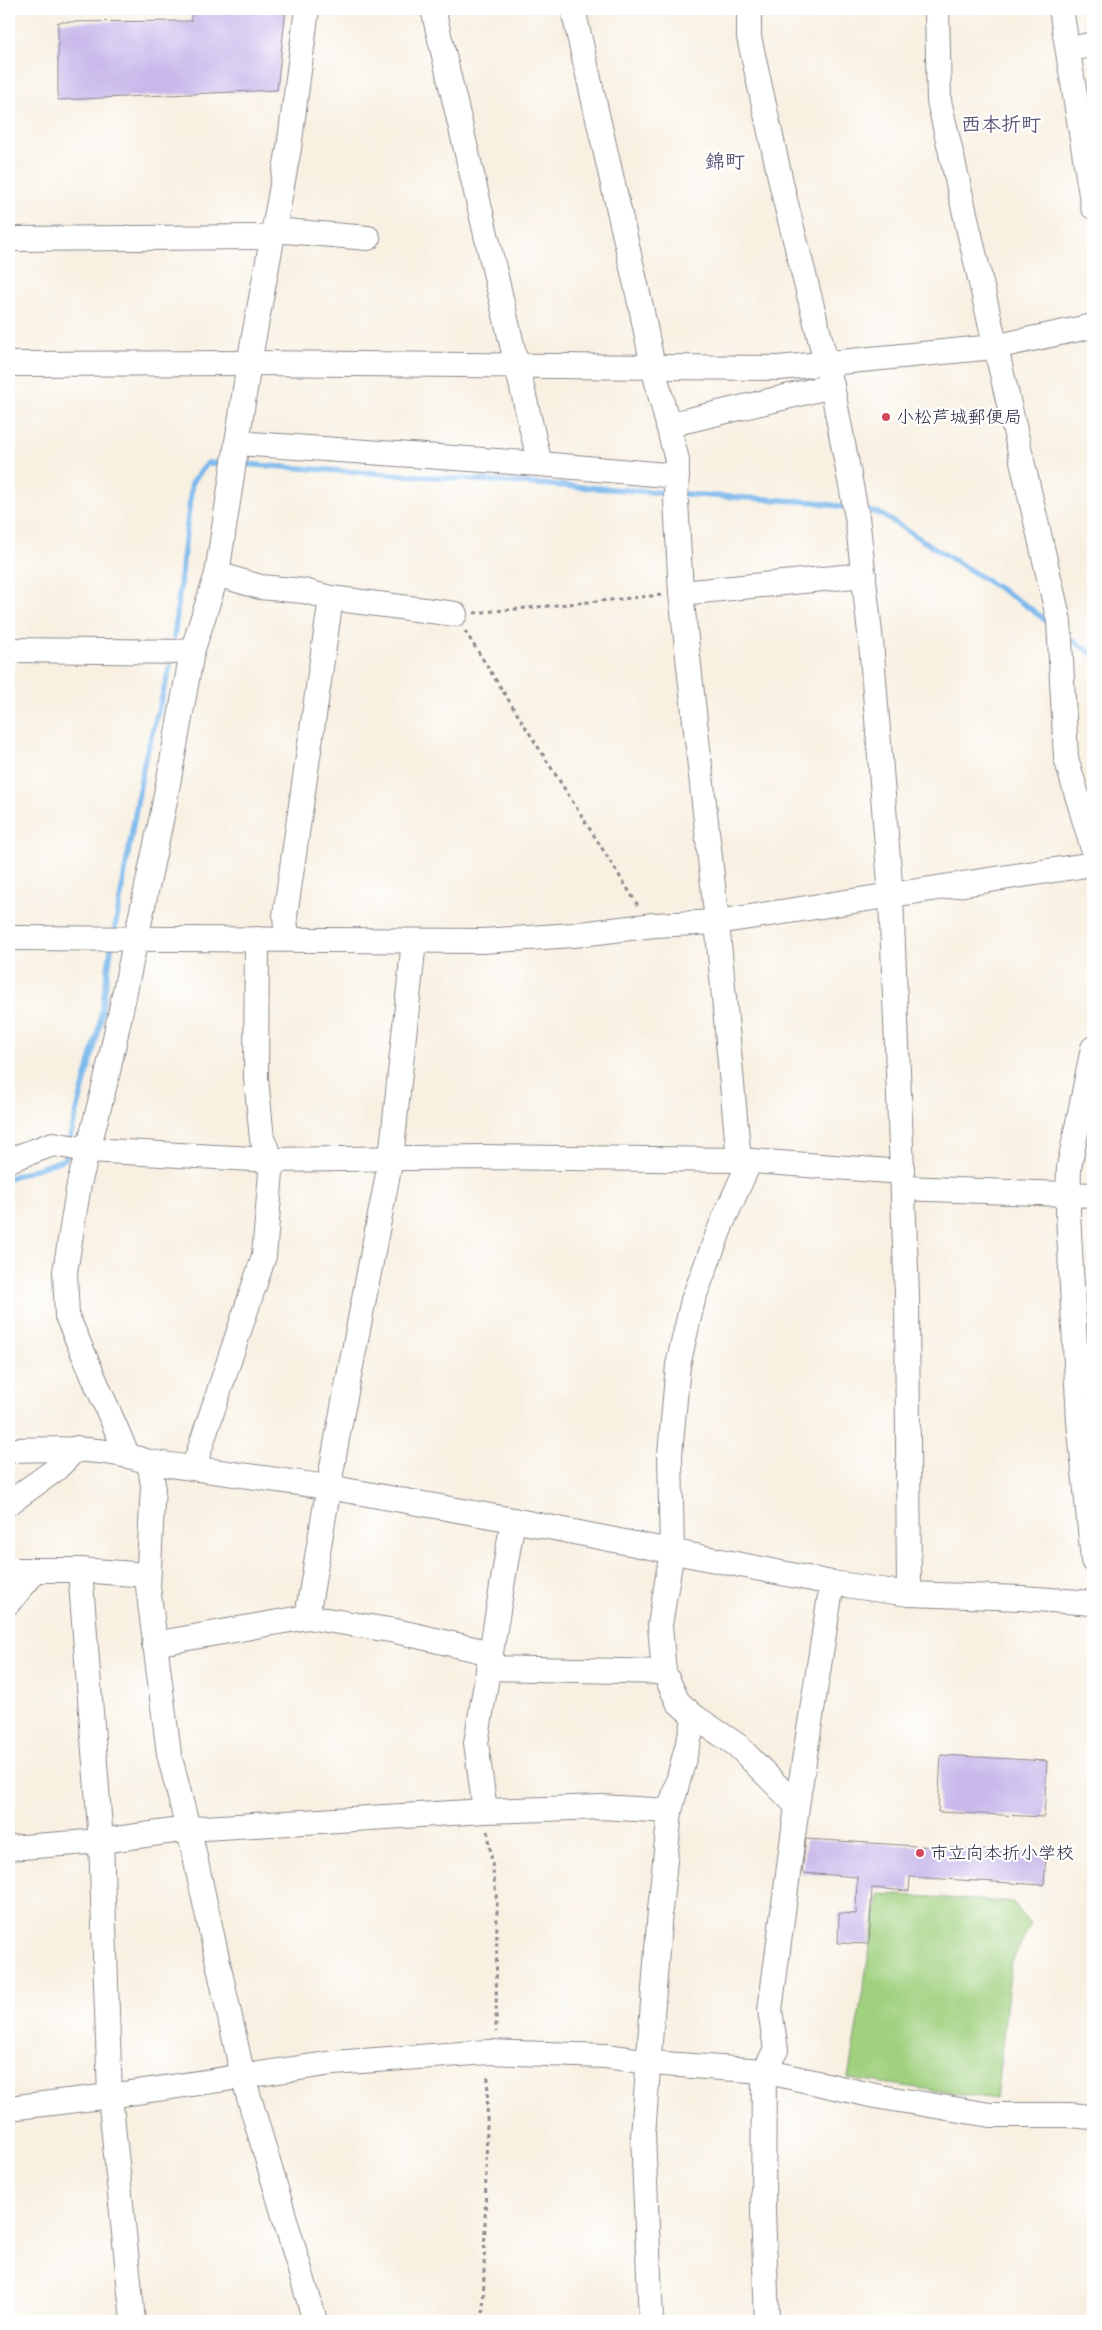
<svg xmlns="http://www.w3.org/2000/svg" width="1102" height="2330" font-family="'Shantell Sans','Klee One',sans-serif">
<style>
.green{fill:#a0d17f;stroke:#617a5d}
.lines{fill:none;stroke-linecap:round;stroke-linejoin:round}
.stream{stroke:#79b7ec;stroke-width:5.5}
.building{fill:#c9b9eb}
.minor-casing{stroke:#8d898e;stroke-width:26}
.path{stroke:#8d898e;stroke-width:3;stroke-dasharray:4 4;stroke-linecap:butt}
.minor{stroke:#fff;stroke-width:24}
.poi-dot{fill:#d1495b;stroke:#fff;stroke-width:2}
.labels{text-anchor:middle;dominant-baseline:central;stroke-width:4.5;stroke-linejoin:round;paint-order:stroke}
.poi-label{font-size:18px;fill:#22223b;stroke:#fff;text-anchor:start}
.quarter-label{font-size:20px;font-weight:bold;fill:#5c5779;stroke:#fff}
</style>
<rect width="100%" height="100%" fill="#fff"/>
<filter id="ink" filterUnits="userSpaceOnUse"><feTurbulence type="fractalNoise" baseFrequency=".02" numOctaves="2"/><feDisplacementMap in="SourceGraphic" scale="10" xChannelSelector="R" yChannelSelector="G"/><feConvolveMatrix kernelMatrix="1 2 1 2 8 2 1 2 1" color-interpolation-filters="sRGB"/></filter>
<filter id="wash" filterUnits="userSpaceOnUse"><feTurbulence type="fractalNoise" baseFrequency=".0096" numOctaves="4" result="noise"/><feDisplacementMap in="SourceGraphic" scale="20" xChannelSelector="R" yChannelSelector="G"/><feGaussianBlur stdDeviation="1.12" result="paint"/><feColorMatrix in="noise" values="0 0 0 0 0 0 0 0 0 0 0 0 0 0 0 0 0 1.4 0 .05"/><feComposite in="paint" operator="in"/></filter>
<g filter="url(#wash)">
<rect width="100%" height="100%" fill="#f8f0e1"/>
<path class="green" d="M879,1894L1013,1902L1030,1925L1011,1964L996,2099L848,2078Z"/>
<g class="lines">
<g class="stream">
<path d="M240,464L670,493"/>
<path d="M682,494L815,502L849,508"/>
<path d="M861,510L879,513L1024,604L1053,626"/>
<path d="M1066,636L1093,654"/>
<path d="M174,637L192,482L208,463L228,464"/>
<path d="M114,934L144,763L170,667"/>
<path d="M69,1141L99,1028L112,943"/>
<path d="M9,1178L65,1159L66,1153"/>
</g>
</g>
<g id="blocks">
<g class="building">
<path d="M191,9H286L277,90L58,100V22L191,21Z"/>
<path d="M941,1755L1047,1761L1044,1817L938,1812Z"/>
<path d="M806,1839L1046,1854L1044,1885L910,1877L909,1891L872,1888L869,1944L838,1943L839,1913L856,1914L857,1877L802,1873Z"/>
</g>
</g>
</g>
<g filter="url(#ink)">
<use href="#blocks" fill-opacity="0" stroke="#8d898e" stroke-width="1"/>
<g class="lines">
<g class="minor-casing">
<g id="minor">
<path d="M433,9L540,464L677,476"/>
<path d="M573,9L641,307L653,367L677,460L676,500L681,593L717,922L739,1160"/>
<path d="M749,9V37L785,200L832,386L857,517L871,642L891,897L907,1295L909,1594"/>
<path d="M937,9L939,101L1059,621L1066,758L1093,849"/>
<path d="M1061,9L1093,207"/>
<path d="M1068,50L1093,44"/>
<path d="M273,230L368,238"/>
<path d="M9,239L271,237"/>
<path d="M9,364L249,363L779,368L994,347L1093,326"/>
<path d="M668,425L832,386"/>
<path d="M237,443L540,464"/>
<path d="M217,574L260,587L304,591L331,598L455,614"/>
<path d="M681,593L864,575"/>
<path d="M9,650L192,652"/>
<path d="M9,938L482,941L573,935L654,925L717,922L1093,864"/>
<path d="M287,939L285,916L331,598"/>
<path d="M1093,1048L1069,1167L1068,1213L1079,1421L1093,1560"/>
<path d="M9,1160L53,1144L88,1150L272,1160L483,1157L739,1160L902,1172"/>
<path d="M750,1161L722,1223L693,1300L678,1365L670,1454L672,1551L660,1625L664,1672L678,1702L695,1717L737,1745L797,1806"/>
<path d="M903,1188L1093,1195"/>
<path d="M9,1450C57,1449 103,1446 149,1462L328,1487L513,1520L832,1583L909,1594L1022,1598L1093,1603"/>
<path d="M127,1454L67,1316L65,1272L79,1184L107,1076L163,811L192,652L217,574L249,363L289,148L307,9"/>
<path d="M149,1462L153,1485L148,1587L169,1754L193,1848L243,2077L315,2321"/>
<path d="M194,1466L264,1256L272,1160L262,1139L256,1078L257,939"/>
<path d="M9,1503L55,1470L77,1448"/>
<path d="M9,1570H80L147,1575"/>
<path d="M80,1570L101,1841L110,2096L133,2321"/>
<path d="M9,1602L36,1570"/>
<path d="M307,1617L336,1444L391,1158L414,941"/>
<path d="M154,1644L307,1617L396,1631L491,1653"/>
<path d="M488,1668L664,1672"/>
<path d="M485,1811L476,1743L513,1520"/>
<path d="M9,1848L101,1841L188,1829L485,1811L601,1807L670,1811"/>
<path d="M9,2108L110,2096L333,2063L489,2052L606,2056L664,2064L764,2071L875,2096L990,2115H1068L1093,2117"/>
<path d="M651,2321L643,2135L660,1910L670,1811L695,1717"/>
<path d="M767,2321L763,2210L764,2071L776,2050L770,2010L797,1806L832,1583"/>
</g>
</g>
<g class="path">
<path d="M474,613L662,595"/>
<path d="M465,631L639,907"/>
<path d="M488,1831L497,1903L496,2032"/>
<path d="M483,2321L488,2073"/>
</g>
<use href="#minor" class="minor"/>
</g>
</g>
<g class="poi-dot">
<circle cx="886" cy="417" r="5"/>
<circle cx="920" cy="1853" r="5"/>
</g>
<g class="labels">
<g class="poi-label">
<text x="896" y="417">小松芦城郵便局</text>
<text x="930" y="1853">市立向本折小学校</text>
</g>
<g class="quarter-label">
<text x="1001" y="124">西本折町</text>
<text x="725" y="161">錦町</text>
</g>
</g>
<rect width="1102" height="2330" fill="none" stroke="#fff" stroke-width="30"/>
</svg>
